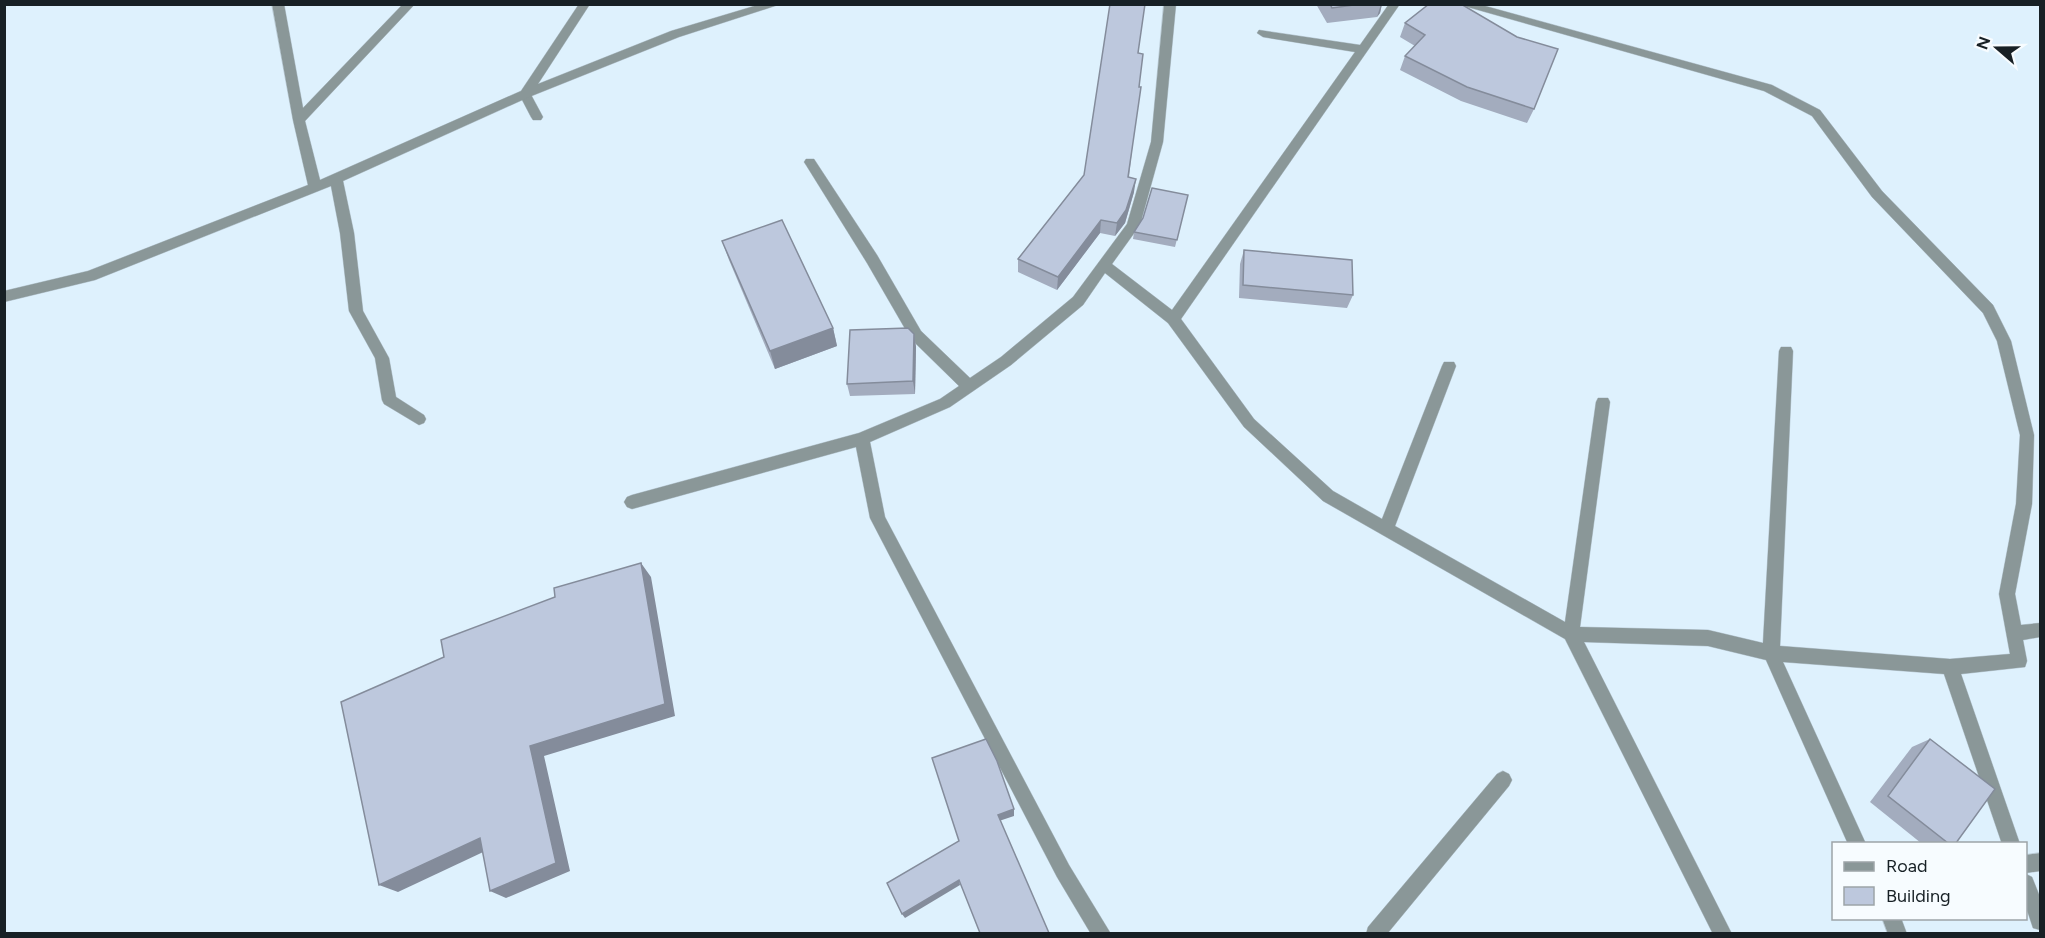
<svg xmlns="http://www.w3.org/2000/svg" width="2045" height="938" font-family="Figtree,sans-serif">
<style>
.lines{fill:none;stroke-linecap:round;stroke-linejoin:round}
.service-casing{stroke:#bacbd6;stroke-width:1}
.minor-casing{stroke:#bacbd6;stroke-width:1}
.service{fill:#8a9798;fill-rule:evenodd}
.minor{fill:#8a9798;fill-rule:evenodd}
.wall{fill:#a3acbe}
.shaded-wall{fill:#848c9b}
.building{fill:#bdc8dd;stroke:#848c9b;stroke-width:1.5}
</style>
<rect width="100%" height="100%" fill="#def1fd"/>
<g class="lines">
<g class="service-casing">
<path id="service" d="M525,90L529,91L543,117L541,120H533L531,117L519,94Z"/>
</g>
<g class="minor-casing">
<g id="minor">
<path d="M272,4H284L303,108L403,4H415L305,121L320,180L521,91L579,4H590L538,84L671,31L761,4H781L679,37L529,97L343,181L354,233L363,311L389,358L396,397L424,415L426,419L424,423L419,425L384,404L382,400L375,358L349,311L340,233L331,186L95,280L4,302V291L88,271L308,185L293,120Z"/>
<path d="M1164,4H1176L1163,142L1140,225L1112,264L1172,310L1355,52L1263,37L1257,33L1259,30L1360,45L1389,4H1400L1181,319L1254,419L1333,491L1382,519L1442,366L1444,362H1454L1456,366L1395,526L1565,622L1596,402L1598,398H1608L1610,402L1580,627L1708,630L1763,643L1779,351L1781,347H1791L1793,351L1780,646L1950,659L2010,654L1999,594L2016,504L2020,435L1997,341L1983,313L1872,197L1812,116L1764,91L1457,4H1478L1772,85L1820,110L1882,191L1993,305L2011,341L2034,435L2032,504L2015,594L2021,625L2040,623V637L2023,640L2027,661L2025,667L1961,674L2020,844H2002L1944,674L1783,662L1866,844H1848L1766,660L1708,646L1584,642L1732,934H1713L1565,639L1323,501L1244,427L1168,323L1105,273L1083,305L1011,365L950,407L870,442L885,517L1069,865L1111,934H1091L1057,877L870,518L856,447L632,509L627,507L624,502L627,497L632,495L859,433L940,399L959,386L911,339L867,263L806,165L804,162L806,159H814L877,255L921,331L970,378L1001,357L1073,297L1127,224L1151,142Z"/>
<path d="M1503,771L1509,774L1512,780L1509,786L1387,934H1366L1368,927L1497,774Z"/>
<path d="M2040,853V871L2026,873V855Z"/>
<path d="M2026,874L2032,877L2040,897V930L2033,928L2026,907Z"/>
<path d="M1882,918H1901L1907,934H1888Z"/>
</g>
</g>
<use href="#service" class="service"/>
<use href="#minor" class="minor"/>
</g>
<g class="wall">
<path d="M1316,4H1382L1380,13L1377,17L1327,23Z"/>
<path d="M1429,4L1534,109L1527,123L1461,101L1400,70L1405,56L1415,46L1400,37L1405,23Z"/>
<path d="M1139,53V87L1129,177L1134,192L1125,223L1115,236L1100,233L1057,290L1018,272V259L1084,175Z"/>
<path d="M1188,195L1175,247L1133,239L1134,232Z"/>
<path d="M722,241L833,328L837,346L775,369L729,260Z"/>
<path d="M1244,250L1353,295L1347,308L1239,298L1240,264Z"/>
<path d="M914,334L916,347L915,394L850,396L847,384Z"/>
<path d="M1930,739L1956,843H1921L1870,802L1912,747Z"/>
</g>
<g class="shaded-wall">
<path d="M1381,4H1382L1380,13L1377,17Z"/>
<path d="M1136,179L1134,192L1125,223L1115,236L1117,223Z"/>
<path d="M1101,220L1100,233L1057,290L1058,277Z"/>
<path d="M833,328L837,346L775,369L770,351Z"/>
<path d="M914,334L916,347L915,394L913,381Z"/>
<path d="M641,563L651,577L675,716L544,756L570,871L506,898L490,891L530,746Z"/>
<path d="M1014,809V816L999,821L998,815Z"/>
<path d="M480,838L496,846L398,892L379,885Z"/>
<path d="M959,880L960,885L905,918L902,914Z"/>
</g>
<g class="building">
<path d="M1110,4H1145L1138,53L1143,54L1139,87H1141L1128,177L1136,179L1126,210L1117,223L1101,220L1058,277L1018,259L1084,175Z"/>
<path d="M1330,4H1361L1332,8Z"/>
<path d="M1429,4H1461L1517,37L1558,49L1534,109L1467,87L1405,56L1425,35L1405,23Z"/>
<path d="M1152,188L1188,195L1177,240L1134,232L1143,218Z"/>
<path d="M782,220L833,328L770,351L722,241Z"/>
<path d="M1244,250L1352,260L1353,295L1243,285Z"/>
<path d="M908,328L914,334L913,381L847,384L850,330Z"/>
<path d="M641,563L665,704L530,746L556,863L490,891L480,838L379,885L341,702L444,657L441,640L555,597L554,588Z"/>
<path d="M986,739L997,761L1014,809L998,815L1049,933H980L959,880L902,914L887,883L959,841L932,758Z"/>
<path d="M1930,739L1995,789L1956,843H1948L1888,796Z"/>
</g>
<rect width="2045" height="938" fill="none" stroke="#172025" stroke-width="12"/>
<rect x="1832" y="842" width="195" height="78" fill="#f7fcff" stroke="#9da4a8" stroke-width="1.5"/>
<rect x="1844" y="862" width="30" height="9" fill="#8a9798" stroke="#9da4a8" stroke-width="1.5"/>
<text x="1886" y="872" font-size="18" fill="#172025">Road</text>
<rect x="1844" y="887" width="30" height="18" fill="#bdc8dd" stroke="#9da4a8" stroke-width="1.5"/>
<text x="1886" y="902" font-size="18" fill="#172025">Building</text>
<g transform="translate(1997 48) rotate(290)" stroke="#f7fcff" stroke-width="4.5" paint-order="stroke">
<path d="M0-4.5L10 22L0 15L-10 22Z" fill="#172025"/>
<text y="-9" font-size="16" font-weight="bold" text-anchor="middle" fill="#172025">N</text>
</g>
</svg>
